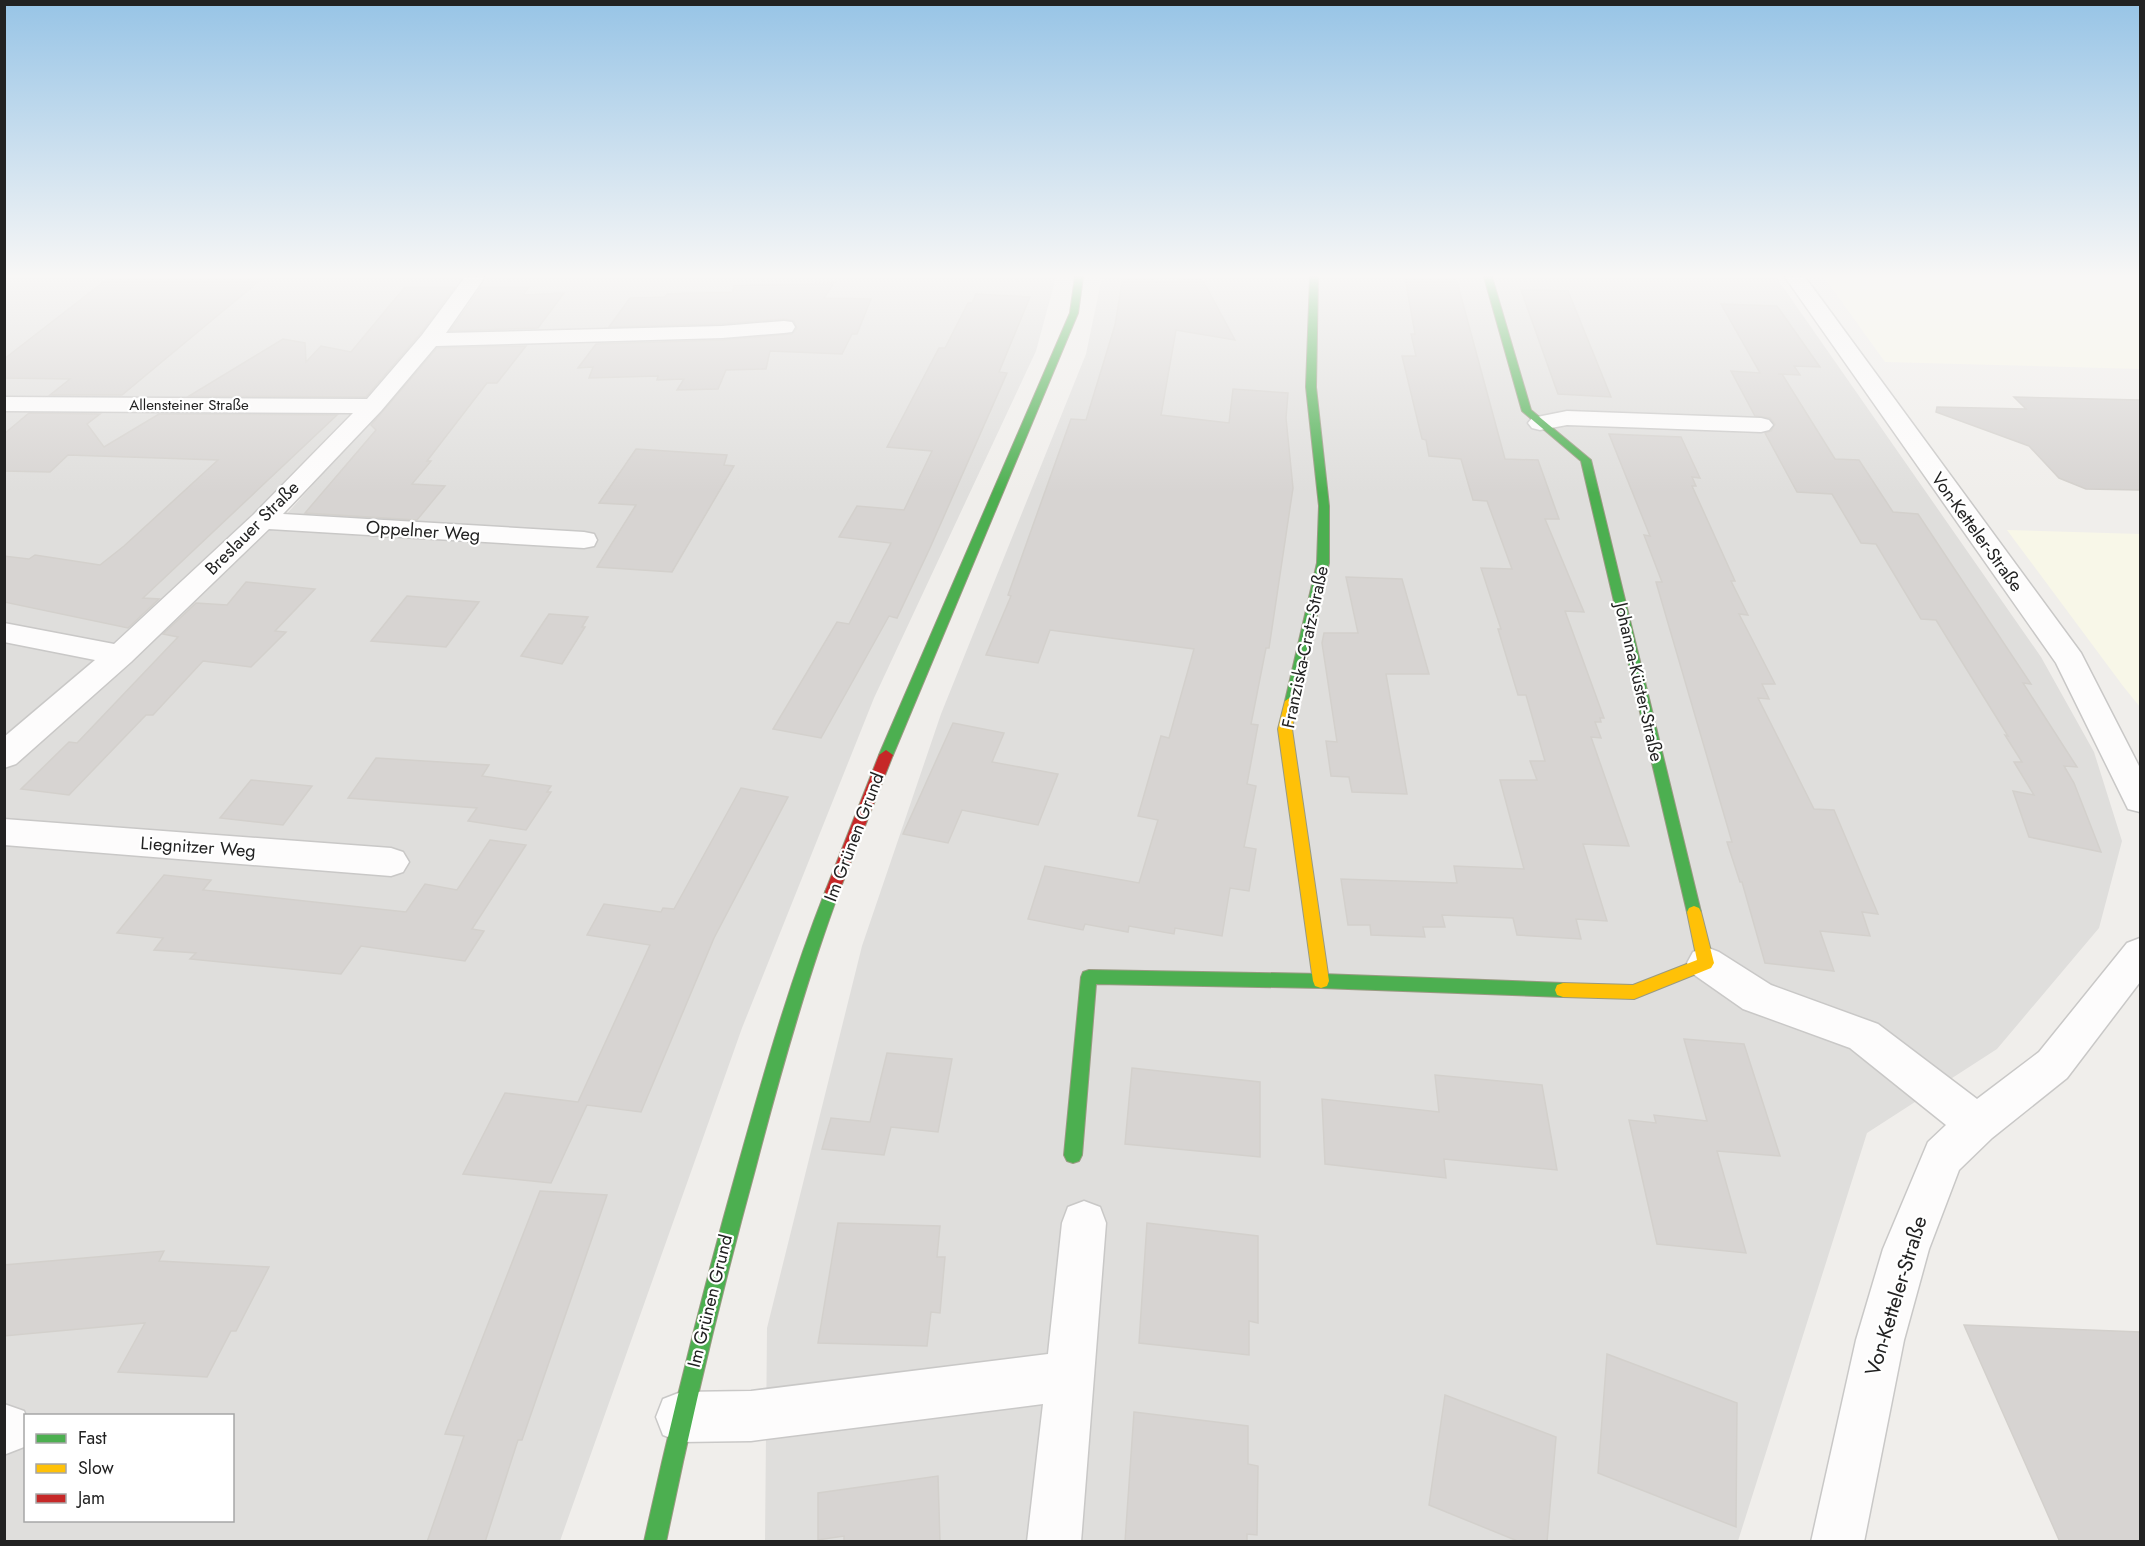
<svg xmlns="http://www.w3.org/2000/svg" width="2145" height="1546" font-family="Jost,sans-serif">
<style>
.residential{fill:#dfdedc;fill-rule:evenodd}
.education{fill:#f8f7e8}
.building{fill:#d7d4d2;stroke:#d3d0cc;stroke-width:1.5}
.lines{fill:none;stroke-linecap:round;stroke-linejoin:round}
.street-casing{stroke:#c9c8c7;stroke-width:3}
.fast-casing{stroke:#999a82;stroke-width:2}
.slow-casing{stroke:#999a82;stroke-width:2}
.jam-casing{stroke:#999a82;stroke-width:2}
.street{fill:#fdfcfc;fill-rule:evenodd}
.fast{fill:#4caf50;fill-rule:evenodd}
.slow{fill:#ffc107;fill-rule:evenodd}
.jam{fill:#c62828;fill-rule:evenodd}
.labels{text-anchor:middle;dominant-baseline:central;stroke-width:4.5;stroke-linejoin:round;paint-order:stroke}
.far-street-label{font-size:15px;fill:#222;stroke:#fff}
.street-label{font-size:18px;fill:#222;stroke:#fff}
.near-street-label{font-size:21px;fill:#222;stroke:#fff}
</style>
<rect width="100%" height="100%" fill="#f0eeeb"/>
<g class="residential">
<path d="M5,277H462L421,334L355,409L246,520L69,684L5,740Z"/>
<path d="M488,277H1056L1036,351L874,698L742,1028L560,1541H5L4,769L133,658L284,517L447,334ZM26,1416H232V1520H26Z"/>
<path d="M1102,277H1776L2041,657L2094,752L2122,841L2099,928L1997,1049L1867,1133L1738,1541L765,1542L767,1328L862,946L941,714L1086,354Z"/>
</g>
<g class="education">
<path d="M1824,277H2140V369L1885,362Z"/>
<path d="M2007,530L2140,534V707L2123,686Z"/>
</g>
<g class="building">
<path d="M110,277H264L122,395H50L70,379L4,378V359Z"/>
<path d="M1123,277H1155L1154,282L1202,279L1235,340L1176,330L1161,415L1229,423L1233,389L1288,393L1286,418L1293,488L1269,648H1266L1251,724L1258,725L1247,784L1256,786L1244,847L1256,849L1249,891L1230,888L1222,936L1175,928L1174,934L1129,926L1128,932L1085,924L1083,930L1028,919L1045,866L1139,883L1158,820L1138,816L1161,736L1169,738L1194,649L1050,630L1038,663L986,655L1011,596L1008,595L1071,419L1086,420L1115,325Z"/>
<path d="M1405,277L1456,278L1505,459L1538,460L1559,519H1545L1584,612L1565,611L1604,718H1600L1601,722H1595L1601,738L1591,737L1629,846L1583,844L1607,921L1576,919L1581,939L1517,935L1513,918L1442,915L1445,927H1423L1425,937L1371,935L1370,925H1348L1341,879L1457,883L1454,866L1524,869L1500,780H1537L1530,761H1545L1526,695H1518L1498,629H1501L1481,568L1512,569L1487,501L1473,500L1461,459L1429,456L1426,440L1422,439L1402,356H1416L1411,334H1415Z"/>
<path d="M834,283L824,298L871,299L857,334H852L842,354L770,351L766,369L726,370L718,389L677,390L684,379L657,380L658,376L589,378L593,367L578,368L596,344L722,340L792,334L797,328L794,321L784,319L722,324L609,327L630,298L665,297L667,294L733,292L734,286Z"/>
<path d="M405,287H455L420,334L366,397L189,396L283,339L305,343L306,362L321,346L351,352Z"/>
<path d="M481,287H529L523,295L564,293L538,328L450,331Z"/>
<path d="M1521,290L1568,291L1611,397L1558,394Z"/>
<path d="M976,294L1030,297L999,372L1007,373L930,548L897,618L889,616L821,738L773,729L837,622L849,624L891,543L839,537L857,506L904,510L932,451L887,447L939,348H945L968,303H972Z"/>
<path d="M1721,304L1777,306L1820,367L1794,366L1800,375L1778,374H1782L1835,459L1859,460L1893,512L1918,514L2031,684L2023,683L2077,767L2064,766L2074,783L2101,852L2029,837L2013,791L2034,795L2014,762H2022L2005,735L2008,736L1936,620L1921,619L1876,544L1861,543L1832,494L1797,492L1765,433L1771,431L1775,424L1770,418L1755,416L1731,371L1760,373Z"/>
<path d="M526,346L497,383H487L427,461H431L412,484L445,486L417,520L305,513L376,430L371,425L437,348Z"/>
<path d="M2014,397L2140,400V490L2086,489L2059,478L2029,446L1936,412L1937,407L2026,409Z"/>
<path d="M29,413L100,414L87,424L104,447L159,414L337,415L143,598L159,599L128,628L4,602V556L29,559L35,555L100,565L124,546L218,460L68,455L50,472L4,471V434Z"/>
<path d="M1609,434L1681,437L1700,478L1692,477L1696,486H1692L1735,581H1731L1748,615L1739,614L1775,684H1762L1769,699L1758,698L1814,809L1834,810L1878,914L1862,912L1870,936L1820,931L1834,971L1765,963L1742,882H1740L1727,842H1732L1656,582H1662L1644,535L1650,536Z"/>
<path d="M636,449L727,455L724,465L734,466L672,572L597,567L636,505L599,503Z"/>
<path d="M1346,577L1402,579L1429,674H1386L1407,794L1352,792L1349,777L1331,776L1326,741L1337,742L1322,643L1324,633H1358Z"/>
<path d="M246,582L315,589L275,631L286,632L251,667L203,661L153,715H146L69,795L21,789L69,742L77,743L178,637L163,634L196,603L227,605Z"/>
<path d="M407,596L479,602L446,647L371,641Z"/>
<path d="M549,614L588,617L582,627H585L562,664L521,656Z"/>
<path d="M953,723L1004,733L992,762L1058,774L1038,825L962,810L948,843L903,834Z"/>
<path d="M376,758L489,765L482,776L551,786L547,792H551L526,830L468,821L477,808L348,798Z"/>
<path d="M251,780L312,786L283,825L220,818Z"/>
<path d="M741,788L788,797L714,938L641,1112L587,1105L551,1183L463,1174L505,1093L578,1102L650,945L587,935L604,904L661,912L663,908L674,909Z"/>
<path d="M490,840L526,845L472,929L484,931L465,961L361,946L341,974L190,959L196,953L154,950L163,938L117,933L164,875L211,880L203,890L406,912L425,884L457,890Z"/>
<path d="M1684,1039L1744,1044L1780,1156L1717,1151L1746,1253L1657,1244L1629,1120L1656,1123L1654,1115L1707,1121Z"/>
<path d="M887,1053L952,1059L938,1132L891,1127L884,1155L822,1149L831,1118L870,1122Z"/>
<path d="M1132,1068L1260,1082V1157L1125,1144Z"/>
<path d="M1435,1075L1542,1085L1557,1170L1444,1159L1446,1178L1325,1164L1322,1099L1439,1112Z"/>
<path d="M540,1191L607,1195L522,1440H518L485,1542H427L464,1436L445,1434Z"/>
<path d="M838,1223L940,1226L937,1257H945L940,1313L931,1312L927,1346L818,1343Z"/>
<path d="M1147,1223L1258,1236V1323L1249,1321V1355L1139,1343Z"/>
<path d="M164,1251L159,1261L269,1267L236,1331H231L207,1377L118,1372L145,1323L4,1336V1265Z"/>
<path d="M1964,1325L2140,1332V1542H2060Z"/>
<path d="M1607,1354L1737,1403L1736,1527L1598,1473Z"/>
<path d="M1445,1395L1556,1437L1547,1542H1520L1429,1505Z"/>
<path d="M1134,1412L1248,1426V1464L1258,1466L1257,1535L1247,1534V1542H1125Z"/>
<path d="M938,1476L940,1542H844V1536L818,1540V1493Z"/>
</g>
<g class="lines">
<g class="street-casing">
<g id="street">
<path d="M465,277H485L446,333L722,326L784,321L792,322L795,327L792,332L784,333L722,338L436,346L381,411L283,514L584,532L594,534L597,540L594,546L584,548L269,529L131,662L16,764L4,768V737L95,660L4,642V623L114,644L253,515L353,413L4,411V397L367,399L422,335Z"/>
<path d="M1785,277H1805L2081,653L2140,768V812L2128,809L2056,663Z"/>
<path d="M1567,411L1761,418L1769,420L1773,425L1769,430L1761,432L1567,425L1540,430L1532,428L1528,423L1532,418Z"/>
<path d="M4,819L391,848L403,852L409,862L403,872L391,876L4,845Z"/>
<path d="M2140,938V982L2067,1078L1992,1138L1959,1170L1929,1249L1904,1340L1864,1542H1811L1856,1340L1883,1249L1928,1142L1946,1125L1850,1048L1743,1009L1693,974L1687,963L1693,952L1706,947L1719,952L1771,985L1878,1024L1977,1099L2039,1052L2127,943Z"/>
<path d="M1084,1201L1100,1207L1106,1223L1081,1542H1027L1043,1404L751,1441L681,1442L663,1435L656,1417L663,1399L681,1392L751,1391L1048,1354L1062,1223L1068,1207Z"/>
<path d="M4,1404L24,1411L26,1416L24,1447L6,1454Z"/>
</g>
</g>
<g class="fast-casing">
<g id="fast">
<path d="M1075,277H1083L1078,313L893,755L891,758H881L879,755L1070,313Z"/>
<path d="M1310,277H1318L1316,387L1329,506V563L1297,701L1291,705L1285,701L1317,563L1319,506L1306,387Z"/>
<path d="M1484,277H1492L1531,410L1591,460L1701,912L1699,916L1694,918L1689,916L1687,912L1581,461L1522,411Z"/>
<path d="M832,886L837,888L839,892C806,981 780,1074 756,1166C722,1290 692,1415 666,1542H644C672,1415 703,1290 738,1166C764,1073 790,981 825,892L827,888Z"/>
<path d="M1089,970L1321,974L1563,983L1569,985L1571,990L1569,995L1563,997L1321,988L1096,984L1082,1155L1079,1161L1073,1163L1067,1161L1064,1155L1081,977L1083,972Z"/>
</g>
</g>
<g class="slow-casing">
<g id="slow">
<path d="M1291,697L1297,701L1292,729L1329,981L1327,986L1321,988L1315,986L1313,981L1278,729L1285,701Z"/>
<path d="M1694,906L1699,908L1701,912L1714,963L1711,968L1634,999L1563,997L1557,995L1555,990L1557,985L1563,983L1633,985L1697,960L1687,912L1689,908Z"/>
</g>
</g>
<g class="jam-casing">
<path id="jam" d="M886,750L893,755L839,892L837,896L832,898L827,896L825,892L879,755Z"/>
</g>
<use href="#street" class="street"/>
<use href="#fast" class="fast"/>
<use href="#slow" class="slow"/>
<use href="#jam" class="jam"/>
</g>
<linearGradient id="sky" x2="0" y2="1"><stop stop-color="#97c4e6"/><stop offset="0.56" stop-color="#f8f7f6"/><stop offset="1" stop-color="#f8f7f6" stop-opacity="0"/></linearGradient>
<rect width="2145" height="493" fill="url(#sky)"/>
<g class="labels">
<g class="far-street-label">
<text x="189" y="405">Allensteiner Straße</text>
</g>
<g class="street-label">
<text transform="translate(252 528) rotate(-45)">Breslauer Straße</text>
<text transform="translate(423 531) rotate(4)">Oppelner Weg</text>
<text transform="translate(1977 532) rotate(54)">Von-Ketteler-Straße</text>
<text transform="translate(1305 647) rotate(-78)">Franziska-Cratz-Straße</text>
<text transform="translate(1639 682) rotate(77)">Johanna-Küster-Straße</text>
<text transform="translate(854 837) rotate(-69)">Im Grünen Grund</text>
<text transform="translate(198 847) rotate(4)">Liegnitzer Weg</text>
<text transform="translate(710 1301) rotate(-76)">Im Grünen Grund</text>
</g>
<g class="near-street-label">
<text transform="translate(1896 1296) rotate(-73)">Von-Ketteler-Straße</text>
</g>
</g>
<rect width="2145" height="1546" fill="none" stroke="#222222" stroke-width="12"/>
<rect x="24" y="1414" width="210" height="108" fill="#ffffff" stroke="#a7a7a7" stroke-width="1.5"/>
<rect x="36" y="1434" width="30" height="9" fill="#4caf50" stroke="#a7a7a7" stroke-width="1.5"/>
<text x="78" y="1444" font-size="18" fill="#222222">Fast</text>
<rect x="36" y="1464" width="30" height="9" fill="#ffc107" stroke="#a7a7a7" stroke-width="1.5"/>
<text x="78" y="1474" font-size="18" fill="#222222">Slow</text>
<rect x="36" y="1494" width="30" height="9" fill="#c62828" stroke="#a7a7a7" stroke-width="1.5"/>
<text x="78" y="1504" font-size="18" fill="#222222">Jam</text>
</svg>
